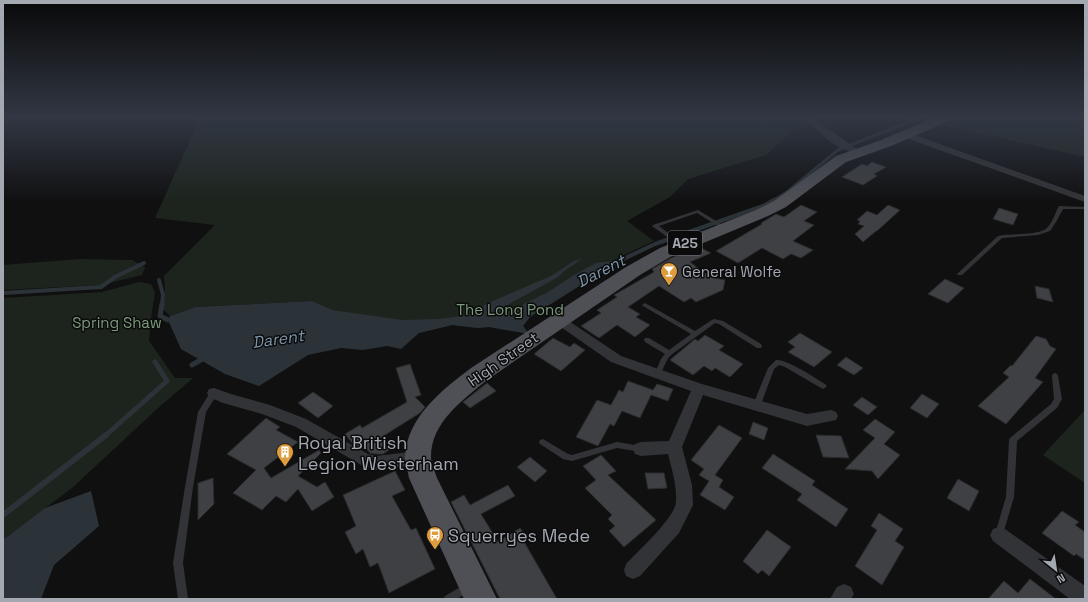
<svg xmlns="http://www.w3.org/2000/svg" width="1088" height="602" font-family="'Space Grotesk',sans-serif">
<style>
.green{fill:#1d241d}
.water{fill:#2b3338}
.lines{fill:none;stroke-linecap:round;stroke-linejoin:round}
.stream-far3{stroke:#2b3338;stroke-width:3}
.stream-far2{stroke:#2b3338;stroke-width:4}
.stream-far1{stroke:#2b3338;stroke-width:5}
.stream{stroke:#2b3338;stroke-width:6}
.building{fill:#3f4044;stroke:#2a2b2d}
.service{fill:#323336;fill-rule:evenodd}
.minor{fill:#323336;fill-rule:evenodd}
.tertiary{fill:#323336;fill-rule:evenodd}
.primary{fill:#4e5055;fill-rule:evenodd}
.labels{text-anchor:middle;dominant-baseline:central;stroke-width:3;stroke-linejoin:round;paint-order:stroke}
.shield{fill:#0b0b0c;stroke:#757980;stroke-width:1}
.shield-label{font-size:14px;font-weight:bold;fill:#a3a8b1}
.poi-label{font-size:15px;fill:#a3a8b1;stroke:#0b0b0c;text-anchor:start}
.park-label{font-size:15px;fill:#7c9a7c;stroke:#0b0b0c}
.street-label{font-size:15px;fill:#a3a8b1;stroke:#0b0b0c}
.water-label{font-size:16px;font-style:italic;fill:#7d97a9;stroke:#0b0b0c}
.near-poi-label{font-size:18px;fill:#a3a8b1;stroke:#0b0b0c;text-anchor:start}
</style>
<rect width="100%" height="100%" fill="#101011"/>
<g class="green">
<path d="M200,118H419L418,119L435,121L440,118H802L805,120L766,155L688,179L670,197L627,221L654,241L620,257L619,262L530,317L523,326L529,334L489,327L478,328L452,325L419,333L396,320L333,310L312,301L196,307L170,316L162,308L165,290L164,276L215,225L155,218Z"/>
<path d="M962,118H1085V157L942,125Z"/>
<path d="M80,259L132,260L145,267L142,275L101,285L3,290V265Z"/>
<path d="M139,282L151,284L155,293L151,318L149,341L175,378H193L158,408L72,488L3,540V298L102,292Z"/>
<path d="M1085,410V483L1043,455Z"/>
</g>
<g class="water">
<path d="M582,259L564,271L558,277L504,307L500,311L508,312L548,292L574,275L596,263L620,260L530,317L523,326L529,334L489,327L478,328L452,325L419,333L401,349L387,346L363,350L341,348L308,355L259,386L225,374L181,349L168,320L170,316L196,307L312,301L333,310L402,320L438,319L470,315L486,304L551,276L574,261Z"/>
<path d="M91,491L99,526L54,565L41,599H3V540L45,508Z"/>
</g>
<g class="lines">
<g class="stream-far3">
<path d="M818,129L830,140L844,148"/>
<path d="M772,201L787,192L838,150L914,120L910,118"/>
</g>
<g class="stream-far2">
<path d="M615,263L655,244L763,206L774,200"/>
<path d="M159,280L163,295L162,305"/>
<path d="M3,293L101,287L115,277L144,263"/>
</g>
<g class="stream-far1">
<path d="M162,304L160,316L168,320"/>
<path d="M192,365L204,358"/>
<path d="M105,436L167,381L155,362"/>
</g>
<path class="stream" d="M3,515L106,435"/>
</g>
<g class="building">
<path d="M872,162L886,167L874,174L877,176L863,185L842,177L862,164L867,166Z"/>
<path d="M801,205L817,212L804,221L814,225L793,241L813,250L801,258L791,254L783,259L762,248L738,263L716,251L762,224L761,223L776,214L784,217Z"/>
<path d="M888,205L900,210L877,231H876L863,242L855,234L864,226L858,224L860,221L857,220L867,211L877,215Z"/>
<path d="M999,208L1018,214L1013,225L993,219Z"/>
<path d="M699,247L711,253L690,262L710,277L725,280L723,290L696,302L691,298L684,302L659,286L628,307L640,314L636,317L650,325L635,337L617,325L599,338L581,326L601,313L597,310L617,297L614,295L654,272L652,269L673,257Z"/>
<path d="M945,279L964,288L948,303L928,294Z"/>
<path d="M1035,286L1049,289L1053,302L1037,298Z"/>
<path d="M800,333L832,352L814,367L788,352L795,347L788,342Z"/>
<path d="M705,335L724,346L719,350L743,364L730,377L715,368L712,371L704,366L693,375L670,360L695,339L698,341Z"/>
<path d="M1036,336L1046,339L1050,346L1056,349L1035,378L1043,382L1006,424L978,406L1009,377L1003,373L1011,365L1012,366Z"/>
<path d="M553,338L570,347L574,343L585,350L561,371L534,354Z"/>
<path d="M846,357L863,368L854,375L837,365Z"/>
<path d="M410,364L421,395L415,397L425,407L420,413L380,438L389,450L383,454H376L370,453L365,447L362,449L353,444L345,434L360,425L362,428L407,402L396,368Z"/>
<path d="M628,381L653,390L657,384L673,389L668,401L651,395L640,418L622,411L614,426L610,424L598,446L576,437L597,400L611,405L619,390L623,392Z"/>
<path d="M487,383L496,391L470,408L463,402Z"/>
<path d="M313,392L333,406L318,418L298,403Z"/>
<path d="M922,394L939,404L927,418L910,408Z"/>
<path d="M862,397L877,407L868,415L853,405Z"/>
<path d="M266,418L280,427L276,430L298,442L264,468L271,478L319,450L321,453L298,476L317,487L325,482L334,497L312,511L298,489L286,502L276,496L262,510L233,493L256,470L227,454Z"/>
<path d="M875,419L895,432L884,444L900,455L878,479L872,471L845,469L875,438L863,430Z"/>
<path d="M753,422L768,428L764,440L749,434Z"/>
<path d="M719,425L742,438L715,475L723,480L719,487L734,497L725,510L700,495L709,481L699,475L704,469L691,460Z"/>
<path d="M816,435L841,436L849,458L823,457Z"/>
<path d="M773,454L815,481L812,485L848,509L836,527L797,500L802,494L762,468Z"/>
<path d="M601,455L616,471L608,475L656,520L624,547L609,531L615,526L608,519L612,515L585,488L596,480L583,466Z"/>
<path d="M530,457L547,471L535,482L517,467Z"/>
<path d="M395,471L405,490L392,496L411,530L416,528L435,569L389,593L378,563L370,567L363,549L356,554L345,532L356,526L343,495Z"/>
<path d="M645,473H664L667,488L648,489Z"/>
<path d="M213,478L214,504L198,520V483Z"/>
<path d="M958,479L979,491L969,511L947,498Z"/>
<path d="M508,485L515,496L481,514L498,542L520,528L527,537L523,540L557,599H500L451,502L464,495L470,505Z"/>
<path d="M1062,511L1079,522L1075,525L1085,532V560L1076,554L1074,556L1042,533Z"/>
<path d="M879,513L903,529L895,541L904,547L882,585L855,566L877,530L871,526Z"/>
<path d="M767,530L791,547L769,576L762,570L758,574L743,561Z"/>
<path d="M1030,579L1056,599H988L1004,581L1018,593Z"/>
</g>
<g class="lines">
<g class="service">
<path d="M1059,206L1085,207V209H1063L1056,222L1050,231L1038,235L1002,238L962,275H958L957,274L998,236C1010,233 1039,236 1047,228C1053,222 1055,213 1059,206Z"/>
<path d="M698,210L726,227L723,229L721,228L697,213L659,226L683,244L684,245L681,247L652,226L653,225Z"/>
<path d="M645,303L695,331L712,320L714,319L723,321L761,344L762,346L761,348H757L719,324L715,323L671,355L667,360L660,375H656L655,373L661,359L665,354L645,342L644,340L645,338H649L669,350L691,334L643,306L642,305Z"/>
<path d="M776,360C787,359 815,378 825,384L827,386L825,388L823,389L821,388L785,367L779,365L774,369L760,407L757,408L754,407L753,405L768,368Z"/>
<path d="M1055,373L1057,374L1058,376L1062,399L1057,408L1017,441L1014,497L1003,534L1002,537L999,538L996,537L995,534L1006,497L1009,440L1010,438L1051,404L1054,399L1052,376L1053,374Z"/>
<path d="M214,390L217,391L218,393L206,412L193,487L183,563L188,599H178L173,563L185,487L198,412L211,391Z"/>
<path d="M543,439L568,454L572,455L617,442L641,446L644,447L645,449L644,451L641,452L617,448L572,461L563,459L540,444L539,442L540,440Z"/>
<path d="M467,583L470,585L472,588L470,591L457,599H443L445,596Z"/>
</g>
<g class="minor">
<path d="M903,133H909L1085,196V202L903,137Z"/>
<path d="M559,316L563,317L621,356L702,384L807,414L831,410L836,412L838,416L836,420L807,426L703,395L682,447L692,485L693,505L679,533L640,576L633,579L626,576L624,570L626,564C638,551 675,518 676,502C677,486 672,470 668,454L641,456L635,454L633,449L635,444L641,442L669,441L691,391L611,362L555,323L553,320L555,317Z"/>
<path d="M214,388L231,394L270,405L306,419L368,454L376,456L418,451L424,453L426,458L424,463L418,465L376,470L363,466L296,427L262,414L223,403L209,397L207,393L209,389Z"/>
<path d="M999,527L1005,529L1085,586V599H1070L993,541L990,535L993,529Z"/>
<path d="M844,584L851,587L854,594L851,599H830L837,587Z"/>
</g>
<path class="tertiary" d="M802,118H813L861,152L860,154H852Z"/>
<path class="primary" d="M934,118H951L949,121L891,146L846,162L786,207L768,216L672,256L640,275L487,380C463,400 431,422 431,457C431,464 435,471 437,478L497,599H464L409,478C408,471 405,464 405,457C407,417 442,390 471,368L626,267L660,248L756,210L774,201L836,156L881,140Z"/>
</g>
<linearGradient id="sky" x2="0" y2="1"><stop stop-color="#090909"/><stop offset="0.58" stop-color="#313743"/><stop offset="1" stop-color="#313743" stop-opacity="0"/></linearGradient>
<rect width="1088" height="202" fill="url(#sky)"/>
<defs>
<g id="bar-pin" transform="scale(0.9)"><path d="M0 17L-7.5 6A9.5 9.5 0 1 1 7.5 6Z" fill="#dd9c3d" stroke="#0b0b0c"/><path d="M-6-5H6L.8 .8V4.5H3.5V6h-7V4.5H-.8V.8Z" fill="#fff"/></g>
<g id="building-pin" transform="scale(0.9)"><path d="M0 17L-7.5 6A9.5 9.5 0 1 1 7.5 6Z" fill="#dd9c3d" stroke="#0b0b0c"/><path d="M-4-6H4V6H1V3H-1V6H-4ZM-2.5-4.3h1.7v1.8h-1.7ZM.8-4.3h1.7v1.8H.8ZM-2.5-1h1.7V.8h-1.7ZM.8-1h1.7V.8H.8Z" fill="#fff"/></g>
<g id="bus-pin" transform="scale(0.9)"><path d="M0 17L-7.5 6A9.5 9.5 0 1 1 7.5 6Z" fill="#dd9c3d" stroke="#0b0b0c"/><path d="M-5-6H5V4H4V6H2V4H-2V6H-4V4H-5ZM-3.5-4V0h7V-4ZM-3.5 1.2v1.5H-2V1.2ZM2 1.2v1.5H3.5V1.2Z" fill="#fff"/></g>
</defs>
<g fill-rule="evenodd">
<use href="#bar-pin" x="669" y="271"/>
<use href="#building-pin" x="285" y="452"/>
<use href="#bus-pin" x="435" y="535"/>
</g>
<g class="labels">
<rect class="shield" x="668" y="231" width="34" height="24" rx="3"/>
<g class="shield-label">
<text x="685" y="243">A25</text>
</g>
<g class="poi-label">
<text x="682" y="271">General Wolfe</text>
</g>
<g class="park-label">
<text x="510" y="309">The Long Pond</text>
<text x="117" y="322">Spring Shaw</text>
</g>
<g class="street-label">
<text transform="translate(503 359) rotate(-35)">High Street</text>
</g>
<g class="water-label">
<text transform="translate(601 271) rotate(-27)">Darent</text>
<text transform="translate(278 339) rotate(-8)">Darent</text>
</g>
<g class="near-poi-label">
<text x="298" y="442">Royal British<tspan x="298" dy="21">Legion Westerham</tspan></text>
<text x="448" y="535">Squerryes Mede</text>
</g>
</g>
<rect width="1088" height="602" fill="none" stroke="#a3a8b1" stroke-width="8"/>
<g transform="translate(1056 570) rotate(150)" stroke="#0b0b0c" stroke-width="3" paint-order="stroke">
<path d="M0-3L7 15L0 10L-7 15Z" fill="#a3a8b1"/>
<text y="-6" font-size="11" font-weight="bold" text-anchor="middle" fill="#a3a8b1">N</text>
</g>
</svg>
